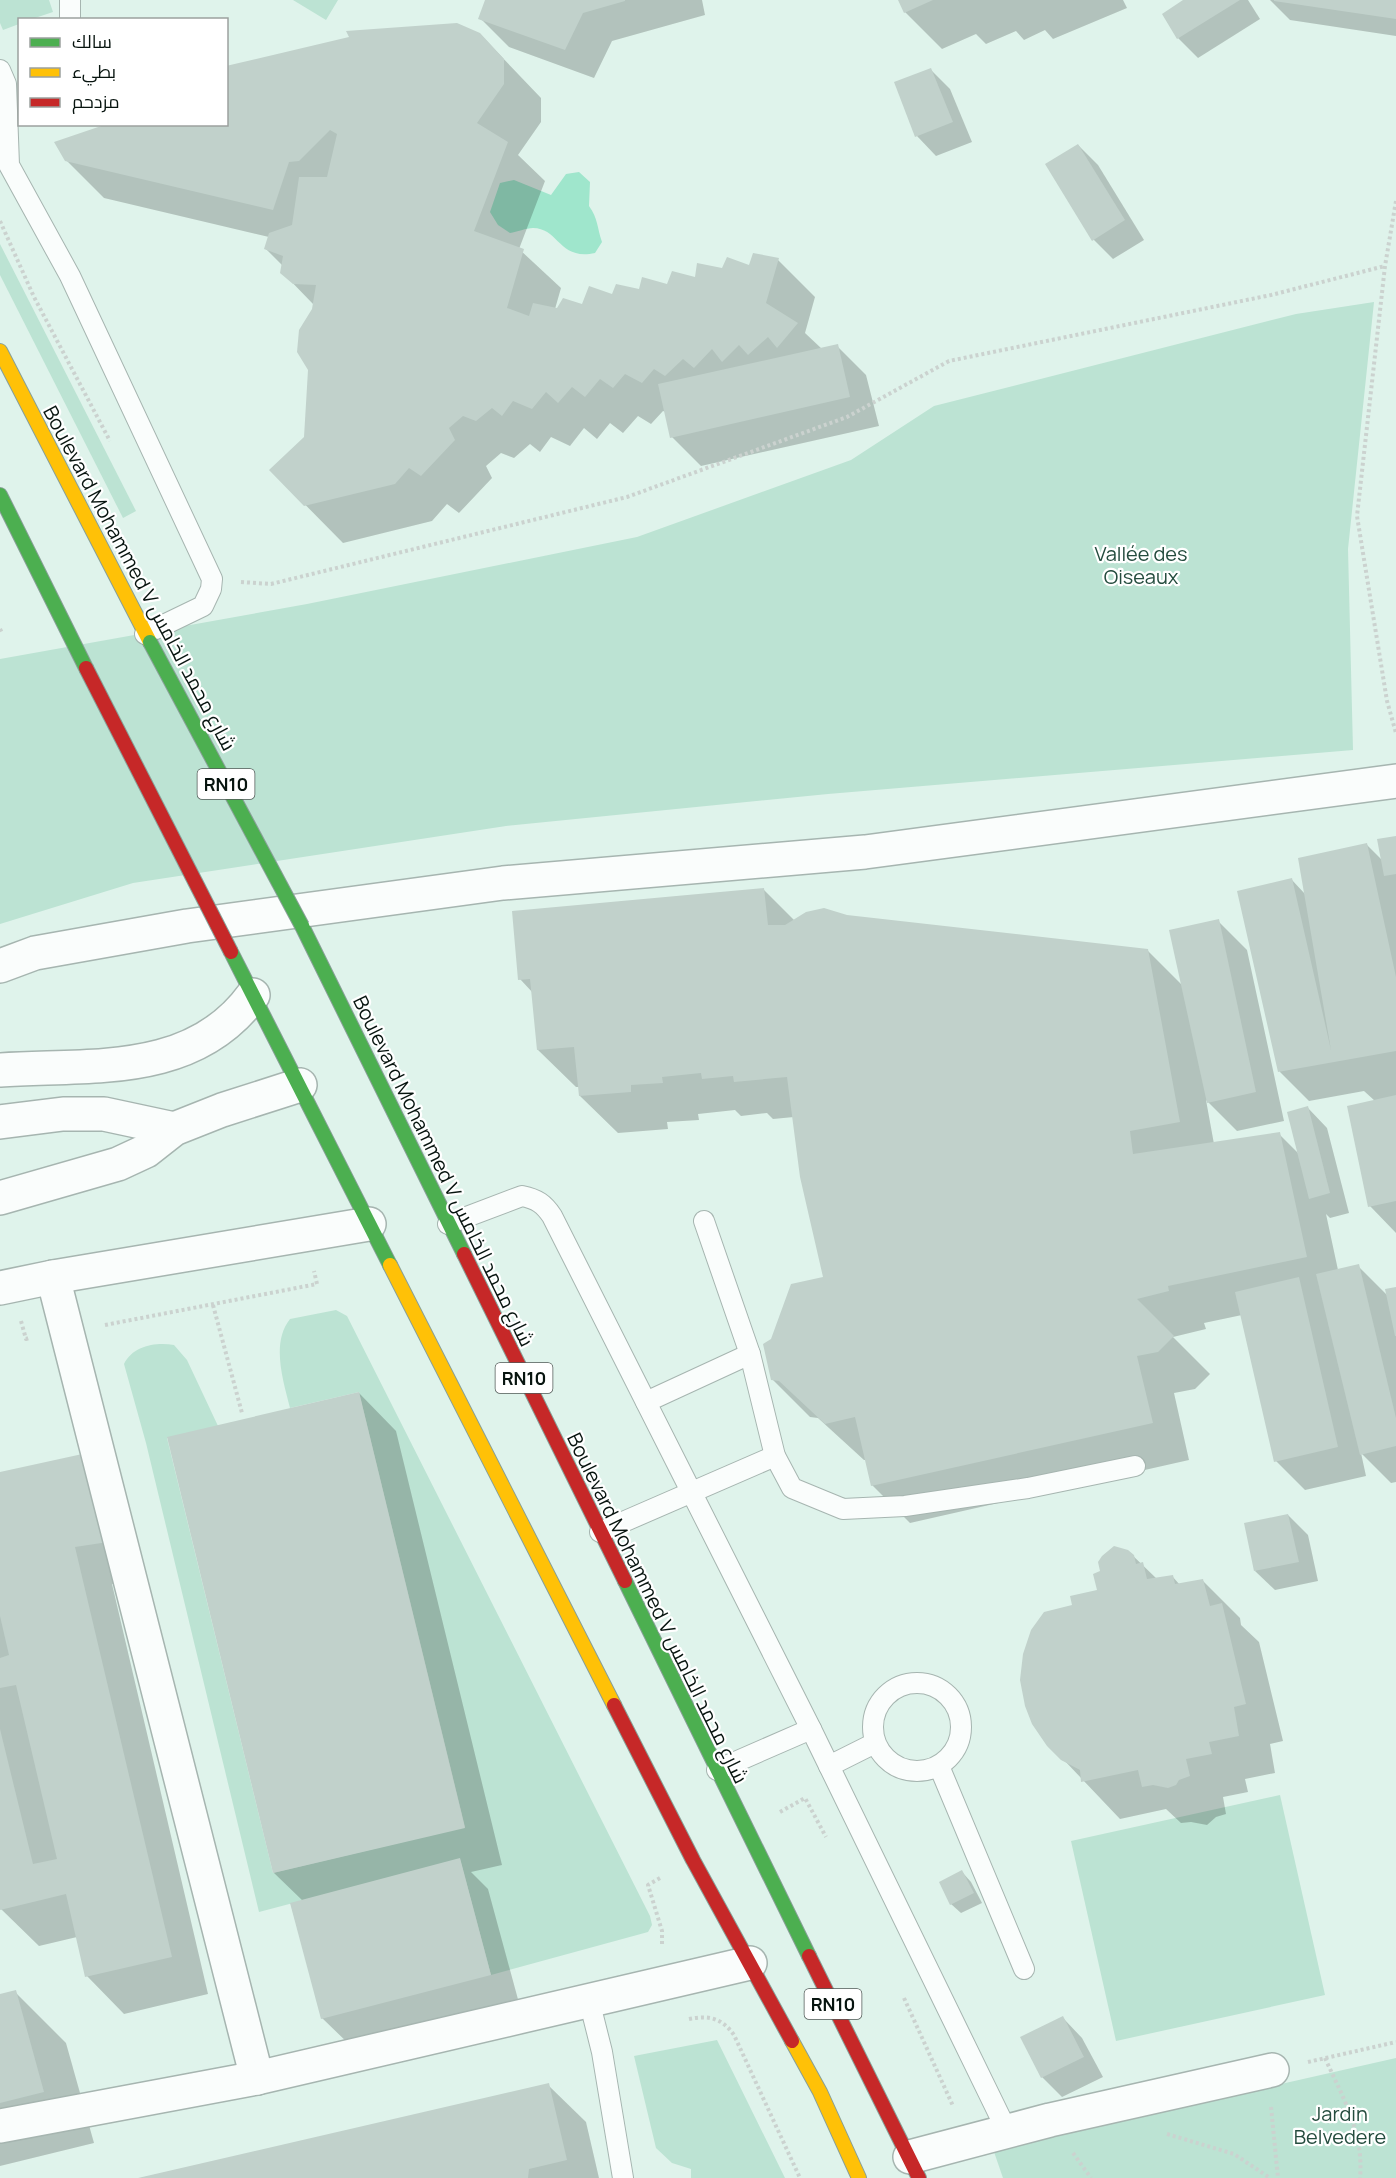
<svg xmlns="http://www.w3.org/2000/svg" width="1396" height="2178" font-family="Manrope,Cairo,sans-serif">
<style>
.green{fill:#bce3d3}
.water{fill:#9fe6cc}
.shadow{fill:#0003}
.building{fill:#c1d1cb}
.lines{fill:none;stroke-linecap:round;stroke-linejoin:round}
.lane-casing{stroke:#a6b5b0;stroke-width:22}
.street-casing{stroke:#a6b5b0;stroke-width:36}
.fast-casing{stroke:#889f97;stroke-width:16}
.slow-casing{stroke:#889f97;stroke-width:16}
.jam-casing{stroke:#889f97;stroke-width:16}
.path{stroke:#cbd2cf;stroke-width:4;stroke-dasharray:3 3;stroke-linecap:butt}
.lane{stroke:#fafdfc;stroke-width:20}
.street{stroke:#fafdfc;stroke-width:33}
.fast{stroke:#4caf50;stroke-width:14}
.slow{stroke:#ffc107;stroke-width:14}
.jam{stroke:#c62828;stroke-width:14}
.fast-bridge-casing{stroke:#889f97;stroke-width:16;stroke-linecap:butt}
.jam-bridge-casing{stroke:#889f97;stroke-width:16;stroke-linecap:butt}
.fast-bridge{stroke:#4caf50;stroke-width:14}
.jam-bridge{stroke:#c62828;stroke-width:14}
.labels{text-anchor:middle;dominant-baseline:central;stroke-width:4.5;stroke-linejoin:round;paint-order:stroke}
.shield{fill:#fff;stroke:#515a57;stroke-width:1.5}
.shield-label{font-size:18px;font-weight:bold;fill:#07140f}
.park-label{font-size:20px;fill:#244c3e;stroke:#fff}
.street-label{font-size:20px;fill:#07140f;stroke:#fff}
</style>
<rect width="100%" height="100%" fill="#dff3eb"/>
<g class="green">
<path d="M0,0H49L53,12L32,19L20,20L19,24L3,30L0,23Z"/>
<path d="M293,0H338L326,20Z"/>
<path d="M0,244L136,511L123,518L0,275Z"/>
<path d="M1374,302L1348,549L1353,750L828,794L506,826L133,883L0,924V659L307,604L637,537L851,460L934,406L1296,314Z"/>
<path d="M336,1310L347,1316L650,1916L652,1925L648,1932L491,1975L460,1859L259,1912L146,1443L124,1364C133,1346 155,1342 174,1345L187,1360L218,1426L167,1438L273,1873L465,1827L359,1392L290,1408C283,1380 271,1343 290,1319Z"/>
<path d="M1280,1795L1325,1995L1116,2041L1071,1841Z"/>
<path d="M717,2040L785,2178H691V2169L672,2163L656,2148L634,2056Z"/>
<path d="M1396,2058V2178H1003L993,2149Z"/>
</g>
<path class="water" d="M579,172L590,182L589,206C598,218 597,228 602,242L595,253C559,261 559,228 533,228C526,228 517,232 510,233L498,225L490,212L500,183L514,180L551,195L566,174Z"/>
<g class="shadow">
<path d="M487,0H702L705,15L612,41L594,78L509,47L480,18Z"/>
<path d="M900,0H1123L1127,8L1053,39L1045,30L1024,40L1016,31L986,44L976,34L942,49L905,12Z"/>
<path d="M1186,0H1248L1260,19L1198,58L1178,38Z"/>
<path d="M1270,0H1396V36L1290,20Z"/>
<path d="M480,34L541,98V122L518,155L545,181L519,249L561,288L555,309L583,305L613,296L696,279L723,270L750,267L778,260L815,297L805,333L822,349L837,346L866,375L879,426L701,466L672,437L666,412L663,411L651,424L638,416L623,433L610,423L597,439L584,428L570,446L551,437L540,452L530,444L514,458L501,453L486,466L492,478L459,513L447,504L432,521L343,543L271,470L305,437L314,305L282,272L283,266L266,249L269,237L104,198L66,160L226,124Z"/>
<path d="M931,70L950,89L972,142L936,156L917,136Z"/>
<path d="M1078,145L1098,165L1144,240L1113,259L1094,240Z"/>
<path d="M1396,838V1233L1370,1206L1375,1101L1364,1091L1309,1101L1280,1072L1238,892L1292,880L1305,894L1366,844L1383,861Z"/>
<path d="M763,889L795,921L847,917L1148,951L1183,986L1218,921L1247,950L1284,1121L1237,1131L1206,1100L1214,1144L1279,1134L1299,1154L1308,1108L1327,1128L1349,1213L1330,1218L1326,1214L1338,1270L1358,1266L1388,1296L1396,1289V1482L1391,1483L1361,1453L1366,1476L1305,1490L1276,1461L1242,1315L1204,1323L1206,1329L1173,1337L1210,1374L1195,1389L1174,1393L1189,1460L910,1523L872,1485L867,1460H864L818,1418L810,1417L772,1379V1340L825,1278L794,1117L773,1119L767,1113L741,1116L735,1110L698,1114L699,1120L667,1122L668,1129L618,1133L580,1096V1087H576L538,1050L533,993L520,979Z"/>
<path d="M359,1393L396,1431L502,1865L471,1872L488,1889L519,2003L352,2047L322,2018L303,1901L274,1873Z"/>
<path d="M86,1454L145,1579L112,1584L208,1994L124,2014L87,1976L77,1937L39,1946L1,1909L0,1903V1474Z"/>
<path d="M1288,1515L1308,1535L1318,1581L1275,1590L1255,1571Z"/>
<path d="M1128,1551L1157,1579L1172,1576L1180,1585L1202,1580L1240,1618L1241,1625L1259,1642L1283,1741L1270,1744L1275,1773L1245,1779L1248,1792L1223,1797L1226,1814L1216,1817L1207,1825L1191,1822L1181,1823L1166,1809L1120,1819L1063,1759L1074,1607L1099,1591L1102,1572Z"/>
<path d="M962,1872L971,1882L982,1903L961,1913L951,1904Z"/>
<path d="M15,1992L66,2043L94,2143L0,2166V1995Z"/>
<path d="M1063,2018L1082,2038L1103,2077L1062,2097L1042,2077L1022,2038Z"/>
<path d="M548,2085L586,2122L599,2178H141Z"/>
</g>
<g class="building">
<path d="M485,0H625V1L583,13L565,50L478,19Z"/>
<path d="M898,0H933L904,13Z"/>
<path d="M1183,0H1240L1177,39L1162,14Z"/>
<path d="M1274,0H1396V19L1274,1Z"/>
<path d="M457,23L480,33L504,59V84L477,123L508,142L474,231L524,249L507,308L529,316L533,303L557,308L563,298L582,304L589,286L612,294L616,284L639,289L642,277L667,284L672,271L695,277L697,263L722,268L727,257L749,265L753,253L779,258L766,303L798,323L777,348L768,337L748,355L739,345L722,362L712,349L694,368L683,359L665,376L654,369L642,383L625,374L613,388L600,379L585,397L572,387L558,403L546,392L532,409L513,401L502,416L492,408L476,421L463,416L449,428L455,440L421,476L409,468L395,484L304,506L269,470L304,437L308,370L297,352L299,330L312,309L316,285L293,284L280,273L283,256L264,249L269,233L292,225L299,177H327L337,134L330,130L299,161L289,162L273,210L65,161L54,142L107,124H226V66L349,37L346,31Z"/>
<path d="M931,68L953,122L915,137L894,82Z"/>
<path d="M1078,144L1125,220L1092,241L1045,164Z"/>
<path d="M838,344L850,397L670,438L658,384Z"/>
<path d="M1396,836V874L1384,876L1377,839Z"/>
<path d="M1367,843L1396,977V1051L1278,1072L1237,891L1292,878L1331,1050L1298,858Z"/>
<path d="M764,888L768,925H785L806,912L824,908L847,915L1148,949L1180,1122L1130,1131L1133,1154L1280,1132L1307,1257L1168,1286L1169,1291L1137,1299L1174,1336L1158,1352L1137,1356L1153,1423L871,1486L855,1417L825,1424L779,1381L771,1380L763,1344L771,1339L791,1284L823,1277L800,1177L787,1077L734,1082L733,1076L702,1079L701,1073L662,1077L663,1083L631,1085V1092L579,1096L574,1047L537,1050L530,979L518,980L512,911Z"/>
<path d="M1219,919L1256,1092L1207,1103L1169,930Z"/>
<path d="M1396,1095V1201L1368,1207L1347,1106Z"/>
<path d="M1308,1106L1330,1193L1309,1199L1287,1112Z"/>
<path d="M1359,1264L1396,1418V1446L1360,1455L1316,1274Z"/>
<path d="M1299,1277L1338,1447L1274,1462L1235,1292Z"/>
<path d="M1396,1287V1336H1395L1385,1289Z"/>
<path d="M359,1392L465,1828L273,1873L167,1437Z"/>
<path d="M87,1453L108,1542L75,1547L172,1957L85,1977L66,1894L0,1910V1729L33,1864L57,1859L16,1685L0,1688V1658L9,1655L0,1616V1472Z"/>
<path d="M1288,1514L1299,1562L1254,1571L1244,1523Z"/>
<path d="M1114,1546L1128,1550L1134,1555L1136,1564L1143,1562L1147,1579L1173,1575L1175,1584L1203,1579L1210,1606L1222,1603L1246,1704L1234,1707L1239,1736L1209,1742L1212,1754L1186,1759L1190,1776L1179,1780L1176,1785L1168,1788L1153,1785L1142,1787L1138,1770L1081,1782L1080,1770L1061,1760L1047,1746L1032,1724L1025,1706L1020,1680L1023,1654L1031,1630L1044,1612L1072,1605L1070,1596L1097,1590L1093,1574L1100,1571L1098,1562L1102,1556Z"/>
<path d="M460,1858L491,1975L321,2019L290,1903Z"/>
<path d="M962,1870L974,1893L950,1905L939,1882Z"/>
<path d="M16,1990L44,2092L0,2103V1994Z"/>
<path d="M1063,2016L1084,2057L1041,2078L1020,2037Z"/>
<path d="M549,2083L567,2160L529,2169L528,2178H138Z"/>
</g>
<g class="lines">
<g class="lane-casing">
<g id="lane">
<path d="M70,0V20"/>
<path d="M0,70L6,84L9,165L70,276L212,579L211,589L203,606L145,634"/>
<path d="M704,1221L750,1354L775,1456L792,1488L843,1509L905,1506L1028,1488L1135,1466"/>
<path d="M448,1224L522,1196C537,1199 544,1204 552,1216L811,1729L1007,2131"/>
<path d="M646,1402L750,1354"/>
<path d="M600,1532L775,1456"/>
<circle cx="917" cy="1727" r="44"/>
<path d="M829,1766L875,1743"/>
<path d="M939,1766L1024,1969"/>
<path d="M717,1770L811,1729"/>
<path d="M589,2000L602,2052L623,2178"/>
</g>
</g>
<g class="street-casing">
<g id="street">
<path d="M0,966L35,953L187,926L503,883L865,852L1396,781"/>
<path d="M0,1070C90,1064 193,1078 253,995"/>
<path d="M0,1122L63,1114H104L174,1129"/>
<path d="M0,1198L118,1164L146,1151L174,1129L222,1110L300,1085"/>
<path d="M53,1277L257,2078"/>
<path d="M0,1288L53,1277L369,1224"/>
<path d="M0,2126L257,2078L750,1963"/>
<path d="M910,2157L1050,2120L1272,2070"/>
</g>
</g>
<g class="fast-casing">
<g id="fast">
<path d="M0,495L86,668"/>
<path d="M302,926L464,1254"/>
<path d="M231,952L390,1265"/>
<path d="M625,1581L809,1956"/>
</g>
</g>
<g class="slow-casing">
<g id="slow">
<path d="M0,351L150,642"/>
<path d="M390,1265L614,1705"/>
<path d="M792,2041L820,2092L859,2178"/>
</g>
</g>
<g class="jam-casing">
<g id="jam">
<path d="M464,1254L625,1581"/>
<path d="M614,1705L693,1860L792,2041"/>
<path d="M809,1956L919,2178"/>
</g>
</g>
<g class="path">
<path d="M1396,201L1385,266L1357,516L1387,701L1396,733"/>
<path d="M0,221L34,297L110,441"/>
<path d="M241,582L271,584L627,497L847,417L949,361L1271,295L1385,266"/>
<path d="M0,629L2,633"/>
<path d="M213,1305L242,1413"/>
<path d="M21,1321L26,1339L29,1338"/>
<path d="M105,1325L317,1284L314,1271"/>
<path d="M780,1812L805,1798L826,1837"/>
<path d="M660,1878L648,1885L662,1931V1946"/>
<path d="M904,1998L953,2106"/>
<path d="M689,2019C709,2015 722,2018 734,2035L800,2178"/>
<path d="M1325,2058C1343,2098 1364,2133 1360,2178"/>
<path d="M1308,2062L1396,2042"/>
<path d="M1271,2107L1278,2178"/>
<path d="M1167,2134L1234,2154L1270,2178"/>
<path d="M1073,2153L1091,2178"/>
</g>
<use href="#lane" class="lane"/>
<use href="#street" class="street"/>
<use href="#fast" class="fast"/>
<use href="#slow" class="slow"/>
<use href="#jam" class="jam"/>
<g class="fast-bridge-casing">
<path id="fast-bridge" d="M150,642L302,926"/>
</g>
<g class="jam-bridge-casing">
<path id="jam-bridge" d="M86,668L231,952"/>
</g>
<use href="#fast-bridge" class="fast-bridge"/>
<use href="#jam-bridge" class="jam-bridge"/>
</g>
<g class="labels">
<g class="shield">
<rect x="197.5" y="769" width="57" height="30" rx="4.5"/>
<rect x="495.5" y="1363" width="57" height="30" rx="4.5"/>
<rect x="804.5" y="1989" width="57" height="30" rx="4.5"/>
</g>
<g class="shield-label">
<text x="226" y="784">RN10</text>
<text x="524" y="1378">RN10</text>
<text x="833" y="2004">RN10</text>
</g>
<g class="park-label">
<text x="1141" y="553">Vallée des<tspan x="1141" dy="23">Oiseaux</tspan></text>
<text x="1340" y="2113">Jardin<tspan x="1340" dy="23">Belvedere</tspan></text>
</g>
<g class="street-label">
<text transform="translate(140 578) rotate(62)">Boulevard Mohammed V شارع محمد الخامس</text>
<text transform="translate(444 1171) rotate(64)">Boulevard Mohammed V شارع محمد الخامس</text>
<text transform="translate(658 1608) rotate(64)">Boulevard Mohammed V شارع محمد الخامس</text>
</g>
</g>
<rect x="18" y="18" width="210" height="108" fill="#ffffff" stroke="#9ca19f" stroke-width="1.5"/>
<rect x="30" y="38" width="30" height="9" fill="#4caf50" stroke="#9ca19f" stroke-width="1.5"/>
<text x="72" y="48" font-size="18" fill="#07140f">سالك</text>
<rect x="30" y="68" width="30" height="9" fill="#ffc107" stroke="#9ca19f" stroke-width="1.5"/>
<text x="72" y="78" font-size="18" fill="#07140f">بطيء</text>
<rect x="30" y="98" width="30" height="9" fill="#c62828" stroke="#9ca19f" stroke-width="1.5"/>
<text x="72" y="108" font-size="18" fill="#07140f">مزدحم</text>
</svg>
